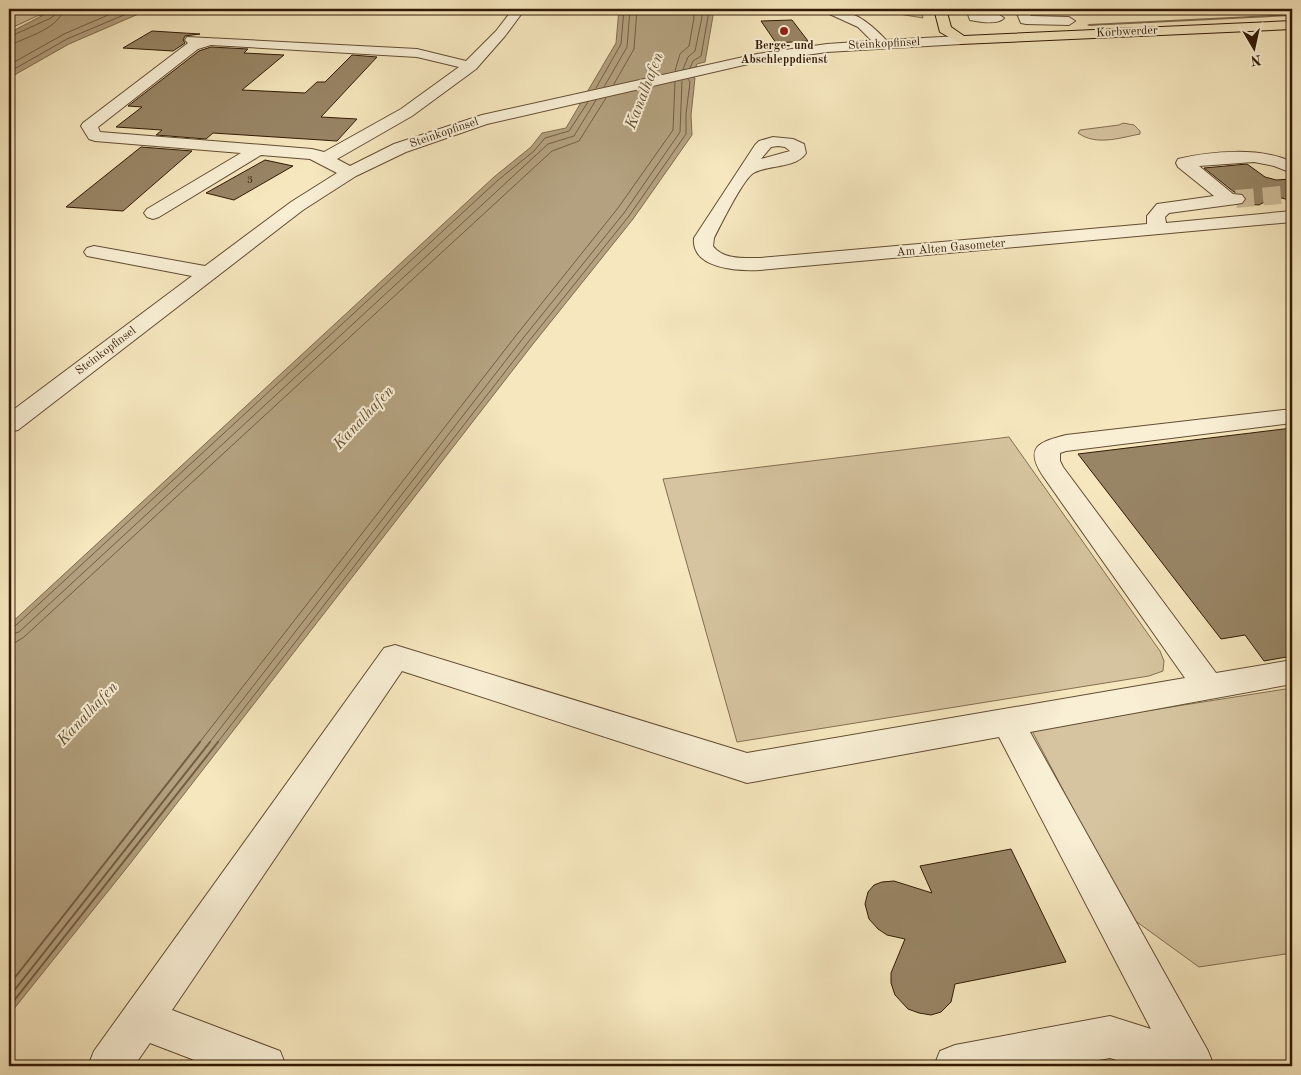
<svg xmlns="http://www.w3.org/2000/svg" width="1301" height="1075" font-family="'Old Standard TT',serif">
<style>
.green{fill:#d5c49f;stroke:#846f52}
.water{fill:#b3a17f;stroke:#7f6b4e}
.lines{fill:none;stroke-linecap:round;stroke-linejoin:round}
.shore-far1{stroke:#725e42;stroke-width:1}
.shore{stroke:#725e42;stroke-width:2}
.stream{fill:#7f6b4e;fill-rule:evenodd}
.building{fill:#988565;stroke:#321a05}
.minor-tunnel{stroke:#cfbe99;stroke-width:18;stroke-dasharray:18 9;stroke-linecap:butt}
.minor-casing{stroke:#634d33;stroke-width:2}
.major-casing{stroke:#321a05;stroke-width:2}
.minor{fill:#f9efd5;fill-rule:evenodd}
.major{fill:#f6e7be;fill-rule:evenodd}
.poi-dot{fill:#8f2418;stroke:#f9efd5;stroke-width:2}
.labels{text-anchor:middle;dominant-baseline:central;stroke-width:4;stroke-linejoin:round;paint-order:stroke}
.far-number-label{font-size:11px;fill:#4c351d}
.far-street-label{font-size:12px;fill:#321a05;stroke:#f9efd5}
.far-poi-label{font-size:12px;font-weight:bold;fill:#321a05;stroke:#f9efd5}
.water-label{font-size:16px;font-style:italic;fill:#665036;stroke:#f9efd5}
</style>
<rect width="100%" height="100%" fill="#f6e7be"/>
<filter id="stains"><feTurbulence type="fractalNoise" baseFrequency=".004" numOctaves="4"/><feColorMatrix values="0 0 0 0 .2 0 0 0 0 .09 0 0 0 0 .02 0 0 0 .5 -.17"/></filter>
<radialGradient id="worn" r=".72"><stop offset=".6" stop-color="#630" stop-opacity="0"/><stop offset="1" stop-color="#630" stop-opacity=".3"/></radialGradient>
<g class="green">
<path d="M9,9H55L48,14L37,16L9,29Z"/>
<path d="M869,9H921L923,18Z"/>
<path d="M1123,123L1134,125L1140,131V134C1119,138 1096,146 1078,133L1080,130L1119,125Z"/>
<path d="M1009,437L1160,651L1164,661L1163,671L1149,676L737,742L663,479Z"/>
<path d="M1292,688V953L1199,967L1130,917L1031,729Z"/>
</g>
<g class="water">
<path d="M55,9H150L69,44L9,78V33Z"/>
<path d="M619,9H711L713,16L705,62L697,64L692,77L695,78L691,115L692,135L633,219L533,344L129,865L9,1015V625L494,177L531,147L542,133L566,128L616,43Z"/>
</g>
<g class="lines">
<g class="shore-far1">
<path d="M9,37L51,18L56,14L57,9"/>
<path d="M9,44L15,43C32,35 58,28 64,9"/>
<path d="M9,65L64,34L122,9"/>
<path d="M690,68L693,61L701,56L708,17L707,9"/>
<path d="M683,69L688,57L695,51L702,17L700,9"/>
<path d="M675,71L680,54L689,46L694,18L693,9"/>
<path d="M9,72L67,39L138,9"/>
<path d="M614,84L634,49L637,9"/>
<path d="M604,87L627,47L630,9"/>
<path d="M596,88L621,44L624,9"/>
<path d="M9,629L14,627L497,181L534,151L545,138L569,131L588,102"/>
<path d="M9,635L19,632L548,144L574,136L596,100"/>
<path d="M9,643L16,642L24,637L552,151L579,141L606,98"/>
<path d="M199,743L518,333L618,208L673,130L675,82"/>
<path d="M209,743L524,337L624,213L680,132L682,81"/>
<path d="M217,743L529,341L629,216L686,134V114L690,82L688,79"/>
</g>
<g class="shore">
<path d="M9,985L200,742"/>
<path d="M9,997L210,742"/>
<path d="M9,1007L218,742"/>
</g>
<path class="stream" d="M1292,14V16L1089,26L1087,25L1089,24Z"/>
</g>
<g class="building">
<path d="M792,20L808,41L776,43L761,21Z"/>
<path d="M152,31L200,34L185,36L183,40L185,43L173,51L123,48Z"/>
<path d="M211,47L248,49L244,53L284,55L242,90L305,93L317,82H325L352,55L377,57L321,117L357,119L337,141L213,133L206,139L156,135L162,130L116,127L142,107L128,106L199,51Z"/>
<path d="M141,147L192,151L123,211L66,207Z"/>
<path d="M265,160L293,166L234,200L206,193Z"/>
<path d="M1247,164L1265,177L1276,180L1292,179V201L1282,198L1270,199L1259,205L1244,204L1247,199L1244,194L1234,192L1204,168Z"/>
<path d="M1292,428V656L1264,661L1245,635L1221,639L1078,454Z"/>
<path d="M1011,849L1066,962L955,984L951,1002L941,1012L931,1015L919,1013L908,1009L895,995L891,983V973L905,939L887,935L878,929L869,919L865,904L868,892L874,885L882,882L894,881L932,893L920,866Z"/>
</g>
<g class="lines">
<path class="minor-tunnel" d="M1236,199L1292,194"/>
<g class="minor-casing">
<g id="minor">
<path d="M513,9H525L505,36L476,69L412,116L337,159L350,166L394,144L482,115L757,54L827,44L872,41L858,27L825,12L823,9C852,9 867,20 886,40L961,36L968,40L961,44L827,52L757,62L487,124L406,152L356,176L303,210L18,430L9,432V413L192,276L87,256L84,252L87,248L94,246L205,266L291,202L337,173L310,159L261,155L159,217L153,219L147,217L144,213L147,209L241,153L95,141L89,139L81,126L83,123L188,43L185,40L187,37L417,49L466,61L496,31ZM211,45L417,57L459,67L401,109L324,152L312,149L100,132L98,127L198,49Z"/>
<path d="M966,9H978L980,13L998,14L1004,18C998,25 980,22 970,20Z"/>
<path d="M1015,9H1027L1031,16L1069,17L1075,21L1069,25L1026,24L1021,23Z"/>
<path d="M773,137L793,139L804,144L806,153C796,169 767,164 752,174C742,182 721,224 714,238L713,246C723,260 745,258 760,258L1147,224V216L1157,204L1214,196L1178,167L1176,163L1178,159C1211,151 1261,147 1292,162V173L1274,166L1254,162L1199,166L1233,194L1242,195L1245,199L1242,203L1236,204L1169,213L1165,217L1166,223L1292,211V222L760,270C738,271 691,269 694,238L755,145L759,141ZM778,146L785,147L790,151L761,159L771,147Z"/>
<path d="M1292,409V423L1066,451L1060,453V461L1063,467L1216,673L1292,660V684L1030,732L1208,1051L1214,1066H1135L1110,1058L1065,1066H934L940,1051L955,1045L1110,1016L1151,1029L999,737L747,783L402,671L172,1010L280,1051L286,1066H210L150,1043L134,1066H88L94,1051L384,648L395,645L747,753L1185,678L1043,476C1024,447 1039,442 1066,435Z"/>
</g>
</g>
<g class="major-casing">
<path id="major" d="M934,9H946L951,27L964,36L1292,21V29L961,44L940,32Z"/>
</g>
<use href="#minor" class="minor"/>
<use href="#major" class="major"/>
</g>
<circle class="poi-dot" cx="784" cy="31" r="5"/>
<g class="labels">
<g class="far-number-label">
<text x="250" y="180">3</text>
</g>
<g class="far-street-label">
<text transform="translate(1127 32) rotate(-3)">Korbwerder</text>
<text transform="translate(884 44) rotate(-3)">Steinkopfinsel</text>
<text transform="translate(444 133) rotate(-19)">Steinkopfinsel</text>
<text transform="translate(951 248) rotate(-5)">Am Alten Gasometer</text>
<text transform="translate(106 351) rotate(-37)">Steinkopfinsel</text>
</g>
<g class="far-poi-label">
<text x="784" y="46">Berge- und<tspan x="784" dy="14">Abschleppdienst</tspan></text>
</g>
<g class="water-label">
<text transform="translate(645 91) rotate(-69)">Kanalhafen</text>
<text transform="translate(364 418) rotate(-47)">Kanalhafen</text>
<text transform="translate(88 714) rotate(-47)">Kanalhafen</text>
</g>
</g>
<rect width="1301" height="1075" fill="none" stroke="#f6e7be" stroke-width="30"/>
<rect x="10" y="10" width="1281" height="1055" fill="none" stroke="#321a05" stroke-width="2.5"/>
<rect x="15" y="15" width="1271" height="1045" fill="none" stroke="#321a05"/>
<g transform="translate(1254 48) rotate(171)" stroke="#f9efd5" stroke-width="4" paint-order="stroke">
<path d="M0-4L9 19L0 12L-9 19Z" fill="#321a05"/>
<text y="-8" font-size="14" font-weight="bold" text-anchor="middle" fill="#321a05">N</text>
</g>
<rect width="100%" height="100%" filter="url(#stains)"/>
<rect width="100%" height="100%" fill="url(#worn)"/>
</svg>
